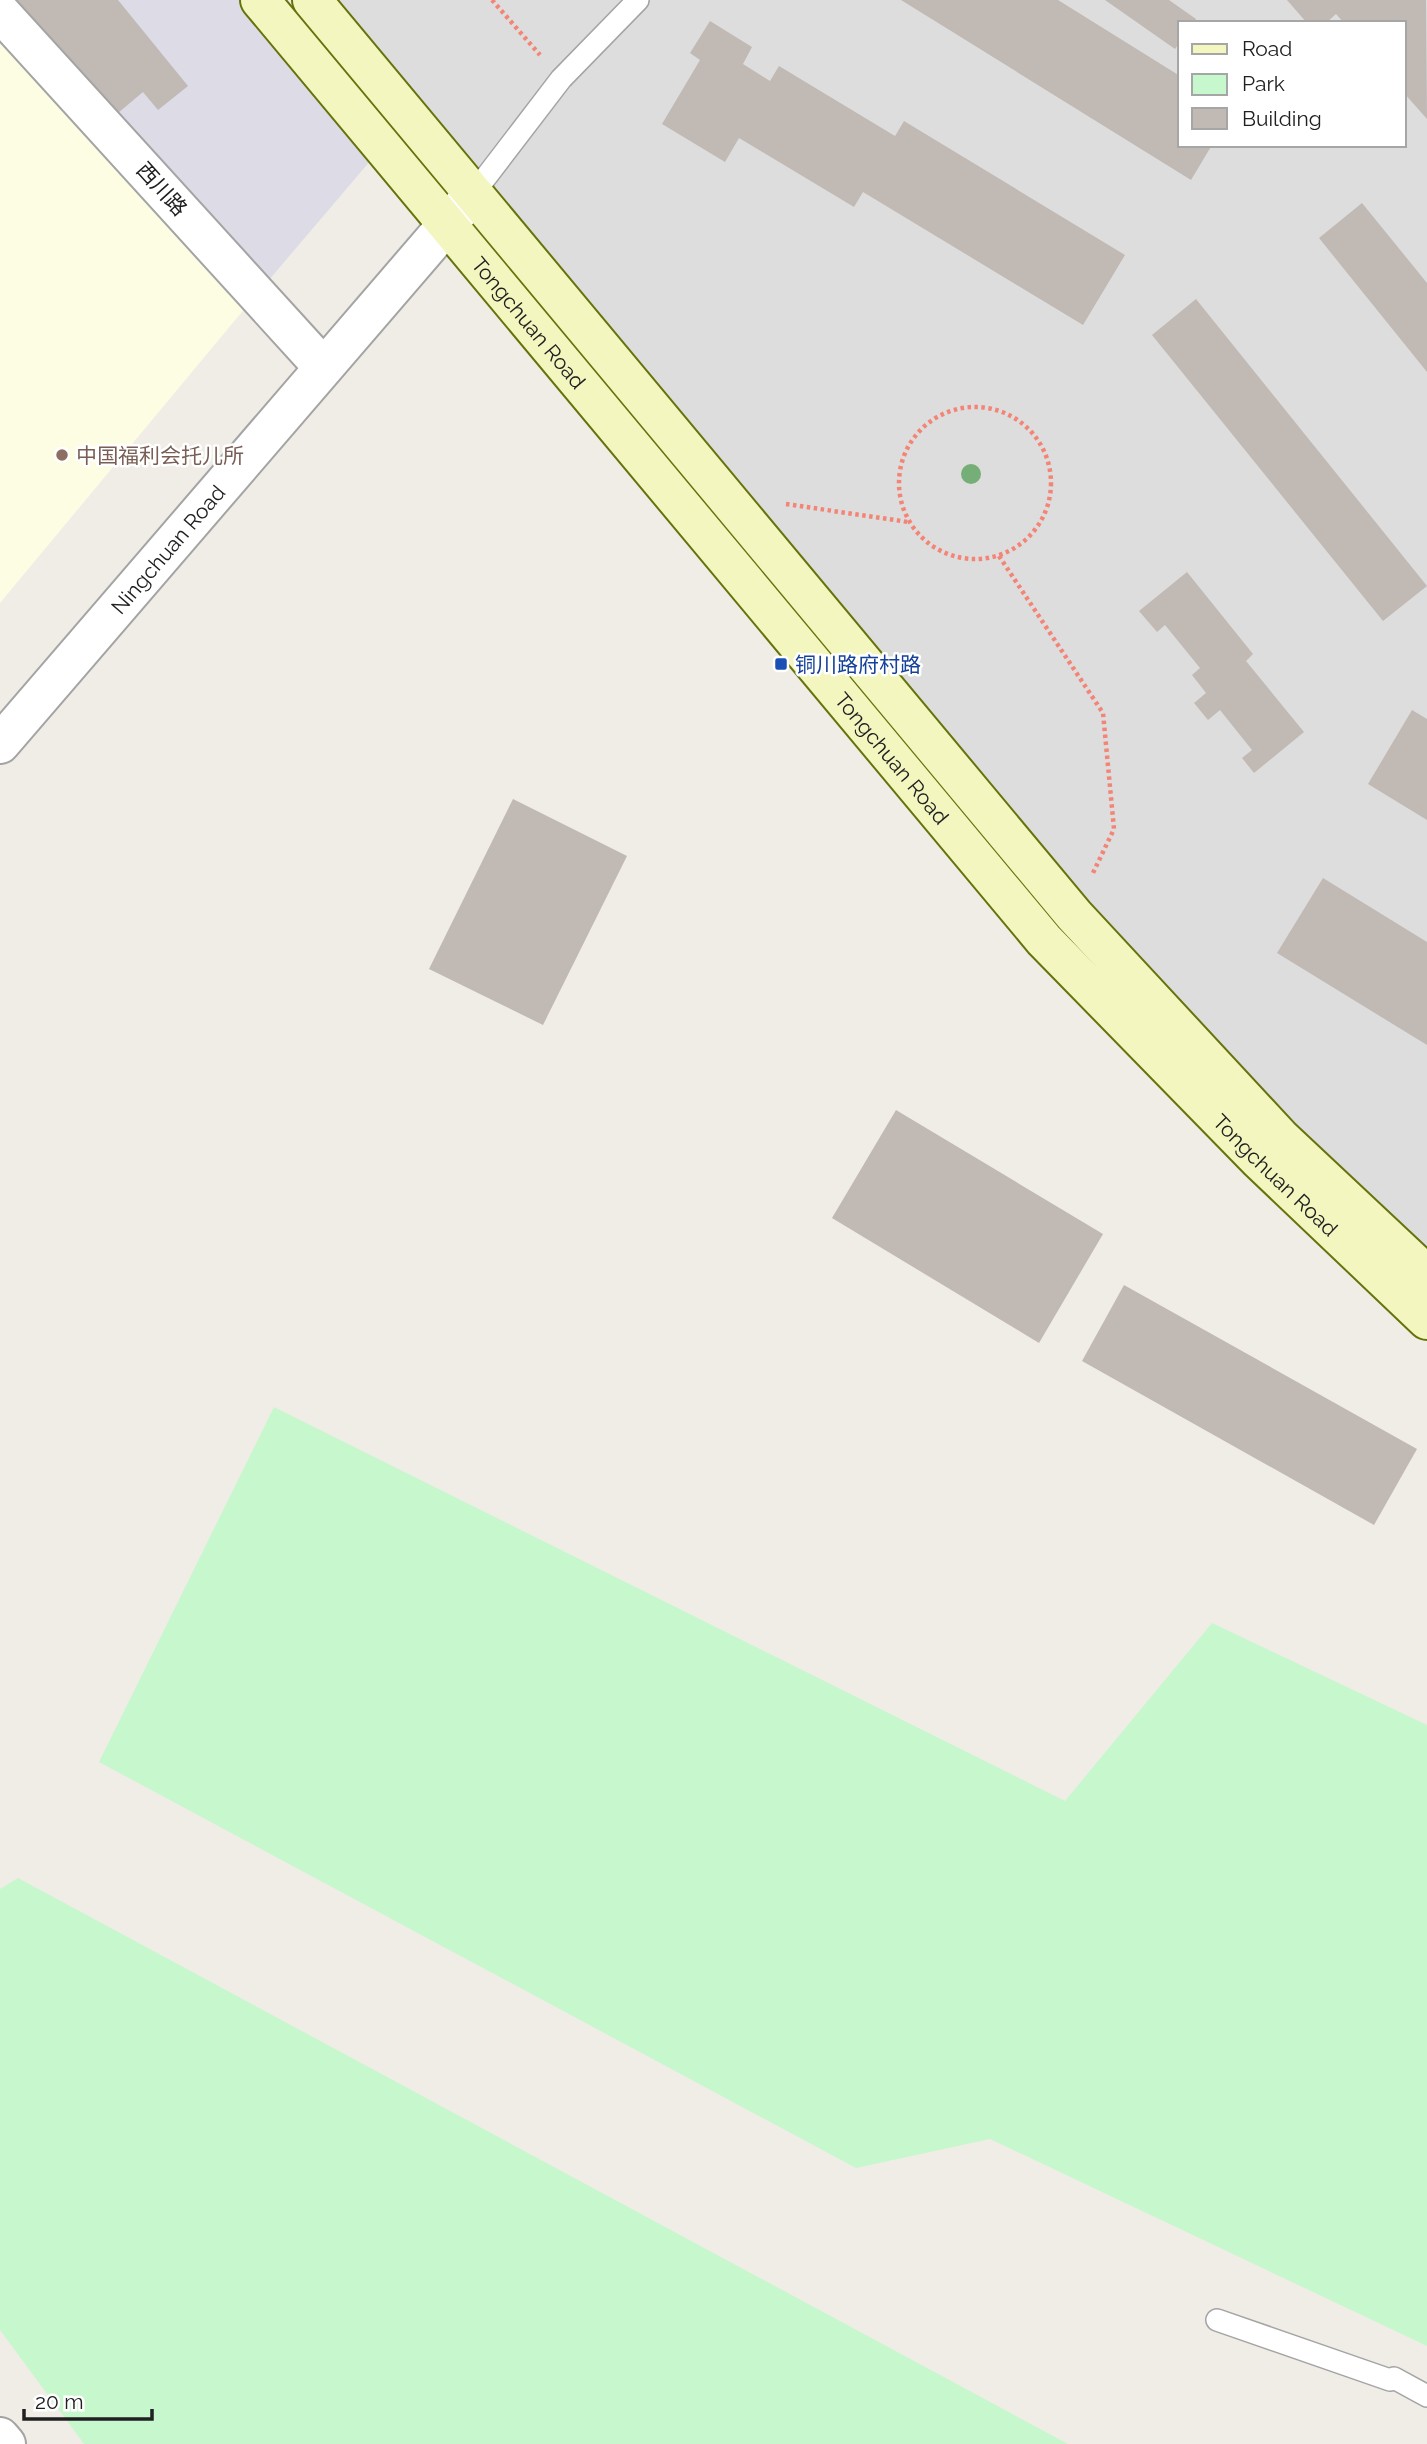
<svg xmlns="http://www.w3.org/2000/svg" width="1427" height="2444" font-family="Raleway,'Noto Sans SC',sans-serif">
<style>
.residential{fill:#dedddd;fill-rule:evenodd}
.education{fill:#fdfde3}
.park{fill:#c7f7cc}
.plaza{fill:#dcdbe6}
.building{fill:#c1b9b4}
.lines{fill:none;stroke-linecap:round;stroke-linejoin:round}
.lane-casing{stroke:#a4a4a4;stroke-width:24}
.street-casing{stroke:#a4a4a4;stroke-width:42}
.secondary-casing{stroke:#66730b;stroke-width:42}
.path{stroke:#f38576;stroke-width:4.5;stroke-dasharray:3.5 3.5;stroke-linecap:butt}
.lane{stroke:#fff;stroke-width:21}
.street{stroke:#fff;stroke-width:38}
.secondary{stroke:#f3f6bf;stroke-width:38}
.tree{fill:#76ae77}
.education-dot{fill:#8d6e63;stroke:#fff;stroke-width:2.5}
.transit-dot{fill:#1a4fb4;stroke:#fff;stroke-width:2.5}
.labels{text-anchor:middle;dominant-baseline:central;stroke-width:5;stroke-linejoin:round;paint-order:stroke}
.street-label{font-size:21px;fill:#202020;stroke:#fff}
.education-label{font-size:21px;fill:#785e54;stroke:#fff;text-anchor:start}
.transit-label{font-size:21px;fill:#164399;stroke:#fff;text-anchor:start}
</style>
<rect width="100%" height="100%" fill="#f0ede7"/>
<path class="residential" d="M315,0H1427V1273L1191,1041ZM1180,23H1404V145H1180Z"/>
<path class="education" d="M0,33L246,307L0,603Z"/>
<g class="park">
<path d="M274,1407L1065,1801L1212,1623L1427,1725V2346L990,2139L856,2168L99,1762Z"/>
<path d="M18,1878L1068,2444H84L0,2330V1889Z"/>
</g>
<path class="plaza" d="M0,0H260L382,147L257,294Z"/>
<g class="building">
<path d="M15,0H118L188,86L158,110L143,92L112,118Z"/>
<path d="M901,0H1058L1180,76V145H1212L1191,180Z"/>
<path d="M1105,0H1169L1196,19L1194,23H1180V42L1175,49Z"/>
<path d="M1287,0H1426L1427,119L1404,93V23H1344L1336,14L1326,23H1307Z"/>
<path d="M710,21L752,47L743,64L770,81L779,66L895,136L904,121L1125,255L1083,325L863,192L854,207L739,138L725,162L662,124L700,60L690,53Z"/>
<path d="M1362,203L1427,283V372L1319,238Z"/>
<path d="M1196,299L1427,586L1383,621L1152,335Z"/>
<path d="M1187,572L1253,654L1246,661L1304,732L1254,773L1242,758L1252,750L1220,710L1208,720L1194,703L1206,693L1192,675L1200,668L1165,625L1157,632L1139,611Z"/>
<path d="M1412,710L1427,719V820L1368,784Z"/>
<path d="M513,799L627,856L543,1025L429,969Z"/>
<path d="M1323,878L1427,942V1045L1277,953Z"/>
<path d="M896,1110L1103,1234L1039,1343L832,1218Z"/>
<path d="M1124,1285L1417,1449L1374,1525L1082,1361Z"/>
</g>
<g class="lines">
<g class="lane-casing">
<g id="lane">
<path d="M473,194L561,79L638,0"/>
<path d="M1217,2320L1390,2380L1394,2378L1427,2396"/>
</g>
</g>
<g class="street-casing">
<g id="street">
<path d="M0,12L323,367"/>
<path id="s1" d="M0,744L469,199"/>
<path d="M0,2437L6,2444"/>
</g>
</g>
<g class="secondary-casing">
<g id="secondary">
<path id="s2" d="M260,0L1044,940L1259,1160L1427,1320"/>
<path d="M312,0L1074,915L1280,1137L1427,1275"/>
</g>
</g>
<g class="path">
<path d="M492,0L540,55"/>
<circle cx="975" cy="483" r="76"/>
<path d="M786,504L908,522"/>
<path d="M999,556L1103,713L1114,829L1092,875"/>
</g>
<use href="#lane" class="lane"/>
<use href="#street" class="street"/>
<use href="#secondary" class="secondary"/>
</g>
<circle class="tree" cx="971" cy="474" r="10"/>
<circle class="education-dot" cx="62" cy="455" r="7"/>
<rect class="transit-dot" x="774" y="657" width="14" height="14" rx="3.5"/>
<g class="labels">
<g class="street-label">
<text transform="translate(162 189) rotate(48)">西川路</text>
<text stroke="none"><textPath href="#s2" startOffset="420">Tongchuan Road</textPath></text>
<text stroke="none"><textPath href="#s1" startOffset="257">Ningchuan Road</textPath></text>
<text stroke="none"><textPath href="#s2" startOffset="987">Tongchuan Road</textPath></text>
<text stroke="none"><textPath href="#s2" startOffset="1554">Tongchuan Road</textPath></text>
</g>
<g class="education-label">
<text x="76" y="455">中国福利会托儿所</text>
</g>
<g class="transit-label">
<text x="795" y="664">铜川路府村路</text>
</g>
</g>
<rect x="1178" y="21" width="228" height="126" fill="#ffffff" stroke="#a6a6a6" stroke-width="2"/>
<rect x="1192" y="44" width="35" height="10" fill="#f3f6bf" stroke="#a6a6a6" stroke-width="2"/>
<text x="1242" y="56" font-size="21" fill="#202020">Road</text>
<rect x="1192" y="74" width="35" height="21" fill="#c7f7cc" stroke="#a6a6a6" stroke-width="2"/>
<text x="1242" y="91" font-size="21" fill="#202020">Park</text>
<rect x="1192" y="108" width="35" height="21" fill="#c1b9b4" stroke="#a6a6a6" stroke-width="2"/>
<text x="1242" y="126" font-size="21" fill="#202020">Building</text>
<path d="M24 2409v10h128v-10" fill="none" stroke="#202020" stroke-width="3.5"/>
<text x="35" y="2409" font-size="21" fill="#202020" stroke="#ffffff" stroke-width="5" paint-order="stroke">20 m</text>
</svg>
